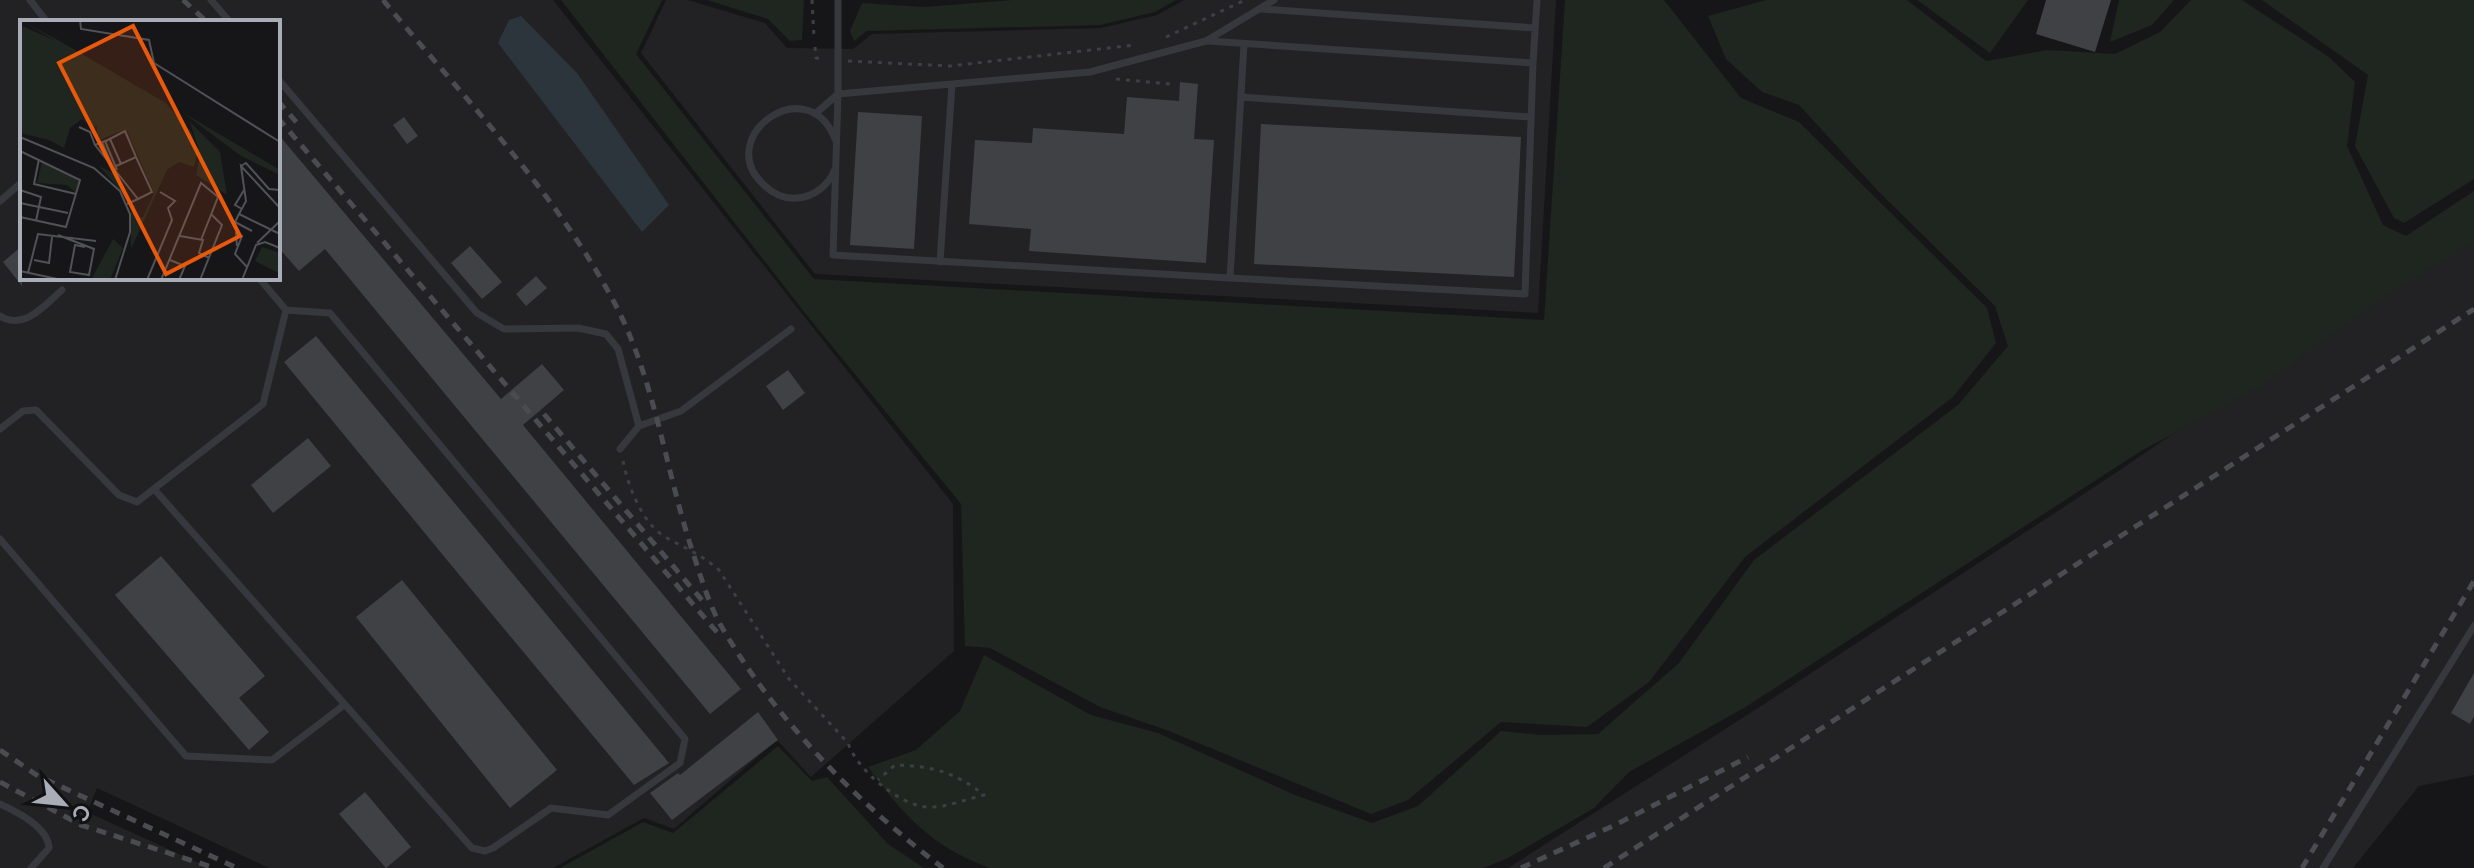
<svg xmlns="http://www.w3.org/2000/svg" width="2474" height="868" font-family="Raleway,sans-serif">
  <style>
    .built { fill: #222225; fill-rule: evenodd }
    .green { fill: #1e261f }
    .water { fill: #2c353c }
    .building { fill: #404145 }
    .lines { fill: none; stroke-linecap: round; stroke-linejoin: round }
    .path { stroke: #3d3f44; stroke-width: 3; stroke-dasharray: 4 6; stroke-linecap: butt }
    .lane { stroke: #37383d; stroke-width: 7 }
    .rail { stroke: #4a4c52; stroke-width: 5; stroke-dasharray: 10 8; stroke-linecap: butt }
    .inset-road { fill: none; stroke: #505258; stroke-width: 2 }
    .view { fill: #e8590c; fill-opacity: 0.15; stroke: #e8590c; stroke-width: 4 }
    .inset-edge { fill: none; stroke: #a8adb8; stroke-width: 4 }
  </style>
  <rect width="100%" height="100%" fill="#161618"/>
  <!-- built -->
  <path class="built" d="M0,0H553L953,504L954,651L811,777L777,740L674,829L644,818L553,868H269L97,788L87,812L210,868H0ZM22,22H278V278H22Z
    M666,0H688L765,23L787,48L853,49L872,34L1101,28L1157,15L1184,0H1556L1538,313L815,274L641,53Z
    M2474,229V775L2419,786L2353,868H1508L1741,719L2111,476Z"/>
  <!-- green -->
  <path class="green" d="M561,0H662L636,54L814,279L1544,320L1565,0H1664L1741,98L1799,122L1987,308L1996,343L1953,397L1745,557L1649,682L1587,727L1501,722L1408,800L1371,814L1169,731L1100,707L990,648L965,646L961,504L805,313Z
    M707,0H804L802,40L790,41L768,19Z
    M1012,0H1176L1155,12L1100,25L867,31L854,41L850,31L862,3L924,7Z
    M1766,0H1907L1986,61L2048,50L2115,54L2160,32L2191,0H2242L2329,57L2355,82L2347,146L2383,225L2406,236L2474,191V242L2387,295L2260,387L2141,451L1744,708L1629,772L1594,808L1508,858L1483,868H990C933,848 902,814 868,767L916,750L960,711L984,655L1091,715L1158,733L1295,795L1372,823L1418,806L1501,731L1540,735L1598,734L1679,663L1754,560L1958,405L2008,346L1995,306L1878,191L1799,105L1762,92L1726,59L1708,16Z
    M1917,0H2028L1990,53Z
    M2119,0H2174L2152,25L2110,42Z
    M2262,0H2474V179L2404,223L2394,218L2355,146L2368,75Z
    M778,746L812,781L827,777L888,844L924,868H560L643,822L673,833Z"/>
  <!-- water -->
  <path class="water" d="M521,16L577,73L669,205L642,232L498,43L509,20Z"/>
  <!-- building -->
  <path class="building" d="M2046,0H2111L2095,52L2036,34Z
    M1180,82L1198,84L1194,139L1214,140L1206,263L1029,251L1031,229L969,224L975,140L1032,143L1033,128L1124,134L1127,97L1179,101Z
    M858,112L922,116L914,249L850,245Z
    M404,117L418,136L407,144L393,125Z
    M1261,124L1521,137L1514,277L1254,264Z
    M278,134L501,399L542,364L564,390L523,425L741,689L710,714L325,249L299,271L278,247Z
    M22,246V286L3,262Z
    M470,246L502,282L482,299L451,263Z
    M536,276L547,288L526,306L516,294Z
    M316,336L481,535L669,763L634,785L461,577L284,362Z
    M788,370L805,393L783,410L766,386Z
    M308,438L331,466L273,513L251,485Z
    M161,556L265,676L239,698L269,732L249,750L115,595Z
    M402,580L557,770L510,808L356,617Z
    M2474,673V716L2470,724L2451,713Z
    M758,712L778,740L672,820L650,793L678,773L680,775Z
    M365,792L411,847L386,868L339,814Z"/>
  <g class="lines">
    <!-- path -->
    <path class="path" d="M812,0L814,37
      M1166,37L1245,0
      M815,47L816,58L825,59
      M848,61L950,66L1135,45
      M1116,79L1170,84
      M623,461C628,486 642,523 665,537C685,548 702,555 719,570L789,679L848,743C857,770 900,806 928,807C945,808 967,799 984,795C955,772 932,766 895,765L878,780"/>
    <!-- lane -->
    <path class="lane" d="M30,0L47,22
      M211,0L230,22
      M838,0V94L1090,72L1206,41L1274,0
      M1262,9L1535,28
      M1208,41L1533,63L1537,0
      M278,79L477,313L504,329L578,328L606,334L618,349L639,426L681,411L791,329
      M838,94L833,255L1230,278L1244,44
      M1241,97L1531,117
      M815,114L838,94
      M835,169C829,185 814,197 797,198C785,199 773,194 764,185C712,138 807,68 835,139
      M0,201L22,182
      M940,262L952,84
      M1230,278L1525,294L1533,63
      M0,316C24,331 45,305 62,290
      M0,429L23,411L36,410L119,495L137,502L263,404L286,310
      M620,449L639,426
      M154,489L472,848L485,851L493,848L551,808L608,815L680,763L685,739L330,313L286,310L259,278
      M0,539L186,756L272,760L344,705
      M0,804C17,812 48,827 49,848L31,868
      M2323,868L2474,626"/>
    <!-- rail -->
    <path class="rail" d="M183,0L207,22
      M383,0C463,97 555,191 614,302C655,379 665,468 692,550C700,574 708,602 720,624C774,718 857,803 943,868
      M278,101L298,124
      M278,118L721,637
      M544,414L707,606
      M0,750L38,776L237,868
      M0,782L81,825L215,868
      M1521,868L1615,825L1748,757
      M1604,868L2474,309
      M2302,868L2474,581"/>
  </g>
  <!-- overview -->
  <g transform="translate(20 20)">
    <rect width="260" height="260" fill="#161618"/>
    <path d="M3,2L38,20L146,83L172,113L177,134L174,147L159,142L147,150L111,229V186L115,185L116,197H123L134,173L106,109L77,121V105L73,108L62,99L50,108L44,128L97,155L110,181L79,146L29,120L0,113V5L36,21ZM162,92L260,150V155L221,136ZM170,102L200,132L207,175L176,155L180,134ZM22,142L59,160L55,172L47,165L17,163ZM93,219L103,228L90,260H71ZM242,227L260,233V254L235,241Z" fill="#1e261f"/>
    <path class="inset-road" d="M60,0L61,9L129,20L134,43L260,122M59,107L70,112L75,125M0,117L74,148L100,171L110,194V212L95,260M90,119L101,144M86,121L105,111L116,137M82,122L92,146M0,131L60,160L46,207L0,197M19,139L14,164L56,174M96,146L116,137L132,172L118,179M221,146L226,143L249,169L260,170M97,150L85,121L75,125L118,179L107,184M0,170L21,177L16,201M0,183L48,193M260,188L221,146L226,181L219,194L260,214M222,189L215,185L224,170M219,194L215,202L232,211M38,215L74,229L69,255L50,252L55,225L65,227M160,216L183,220L179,233L189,238M237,223L260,201M217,226L216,213L222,216L215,234L227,247M14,240L29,243L32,217M150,240L165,246L159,260M0,251L42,260M8,253L18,214L76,221M127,260L152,200L148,188L155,181L140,172M141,260L181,163L198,177L181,220M180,260L202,205L191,194M222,260L236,225L245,222L260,228"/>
    <path class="view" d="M113,6L220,216L146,254L39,43Z"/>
    <rect width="260" height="260" class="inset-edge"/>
  </g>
  <!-- north arrow -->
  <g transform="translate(64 804) rotate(117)" stroke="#111113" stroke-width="6" paint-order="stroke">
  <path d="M0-6L14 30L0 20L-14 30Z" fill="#a8adb8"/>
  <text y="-12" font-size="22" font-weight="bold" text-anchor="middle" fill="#a8adb8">С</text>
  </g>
</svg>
